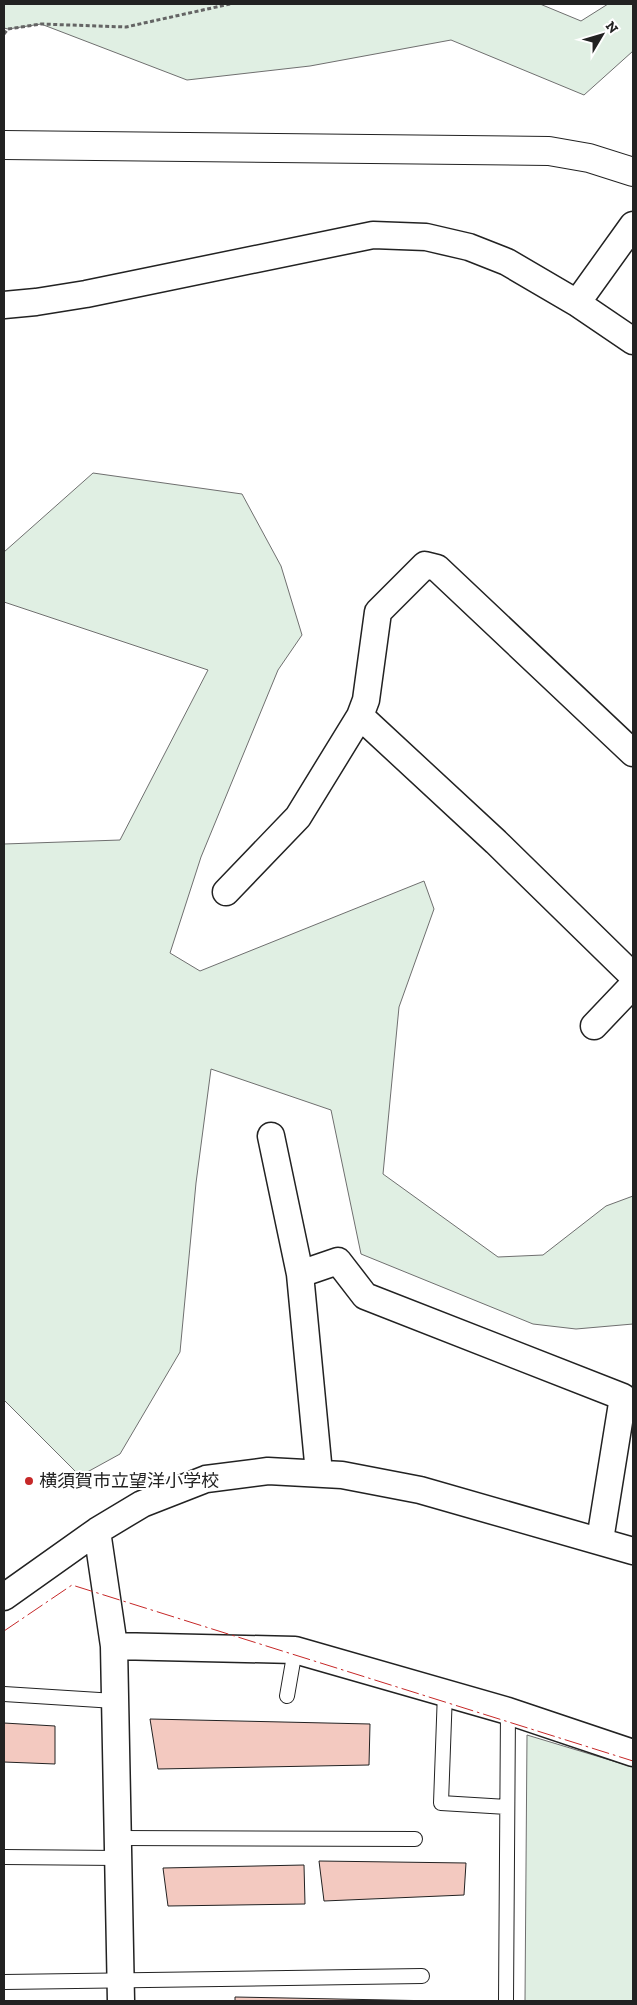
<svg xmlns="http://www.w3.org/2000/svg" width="637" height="2005" font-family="'Zilla Slab','Noto Sans JP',serif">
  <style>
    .green { fill: #e0efe3; stroke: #6f6f6f }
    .building { fill: #f3c9c0; stroke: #222 }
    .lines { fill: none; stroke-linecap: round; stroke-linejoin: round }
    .lane-casing { stroke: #222; stroke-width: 16 }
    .street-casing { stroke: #222; stroke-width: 29 }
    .secondary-casing { stroke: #222; stroke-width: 30 }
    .path { stroke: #646464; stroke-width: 3; stroke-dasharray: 4 2.5; stroke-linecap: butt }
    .lane { stroke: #fff; stroke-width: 14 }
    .street { stroke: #fff; stroke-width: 26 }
    .secondary { stroke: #fff; stroke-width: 28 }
    .power { stroke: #c62828; stroke-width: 1; stroke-dasharray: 18 4 2.5 4; stroke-linecap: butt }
    .poi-dot { fill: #c62828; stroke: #fff; stroke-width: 2 }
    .labels { text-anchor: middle; stroke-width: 4; stroke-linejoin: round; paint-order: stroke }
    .poi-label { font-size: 18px; fill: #222; stroke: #fff; text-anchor: start }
  </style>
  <rect width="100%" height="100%" fill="#fff"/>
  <!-- green -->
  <path class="green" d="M4,4H540L581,21L608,4H633V51L584,95L451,40L310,66L187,80L41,24L8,29L4,28Z
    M93,473L242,494L281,566L302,635L278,670L201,857L170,953L200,971L424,881L434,909L399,1007L383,1174L498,1257L543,1255L606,1206L633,1196V1324L576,1329L533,1324L361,1254L331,1110L211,1069L196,1183L180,1352L120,1454L80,1476L4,1400V844L120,840L208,670L4,602V552Z
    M527,1735L633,1767V2001H525Z"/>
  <!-- building -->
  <path class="building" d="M150,1719L370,1724L369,1765L158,1769Z
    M4,1723L55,1726V1764L4,1762Z
    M319,1861L466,1863L464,1895L324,1901Z
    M304,1865L305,1904L168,1906L163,1868Z
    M235,1997L439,2001H235Z"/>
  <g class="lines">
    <defs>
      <path id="lane" d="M445,1692L441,1803L507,1807
        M4,1694L115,1701
        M287,1696L295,1650
        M118,1838L415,1839
        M4,1857L118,1858
        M4,1982L422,1976
        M506,2001L508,1711"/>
      <path id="street" d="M577,303L633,341
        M4,305L36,302L86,294L373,235L426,237L469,247L507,262L577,303L633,225
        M360,716L496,842L633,976
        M226,892L298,817L360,716L366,700L378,612L425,565L437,568L633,753
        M594,1026L633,985
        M271,1136L300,1274L319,1473
        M300,1274L338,1261L365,1296L623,1397L600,1540
        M97,1531L114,1646L121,2001
        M4,1597L97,1531L142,1504L206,1479L268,1471L342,1475L420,1490L633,1551
        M114,1646L295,1650L508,1711L633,1753"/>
      <path id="secondary" d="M4,145L549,151L589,158L633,172"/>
    </defs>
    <!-- lane casing -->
    <use href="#lane" class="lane-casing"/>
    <!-- street casing -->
    <use href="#street" class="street-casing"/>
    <!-- secondary casing -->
    <use href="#secondary" class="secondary-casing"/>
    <!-- path -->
    <path class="path" d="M4,34L8,29L41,24L126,27L230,4"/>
    <!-- lane -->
    <use href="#lane" class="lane"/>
    <!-- street -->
    <use href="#street" class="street"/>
    <!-- secondary -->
    <use href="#secondary" class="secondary"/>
    <!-- power -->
    <path class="power" d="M4,1631L72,1585L633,1761"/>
  </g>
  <!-- markers -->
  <circle class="poi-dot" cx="29" cy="1481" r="5"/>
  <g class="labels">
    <!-- poi labels -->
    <g class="poi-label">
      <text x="39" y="1487">横須賀市立望洋小学校</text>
    </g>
  </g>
  <!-- border -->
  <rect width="637" height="2005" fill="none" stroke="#222222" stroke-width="10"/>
  <!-- north arrow -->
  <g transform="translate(602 35) rotate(52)" stroke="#ffffff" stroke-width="4" paint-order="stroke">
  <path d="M0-4L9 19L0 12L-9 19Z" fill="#222222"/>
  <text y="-8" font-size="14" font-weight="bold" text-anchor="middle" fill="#222222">N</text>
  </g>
</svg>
